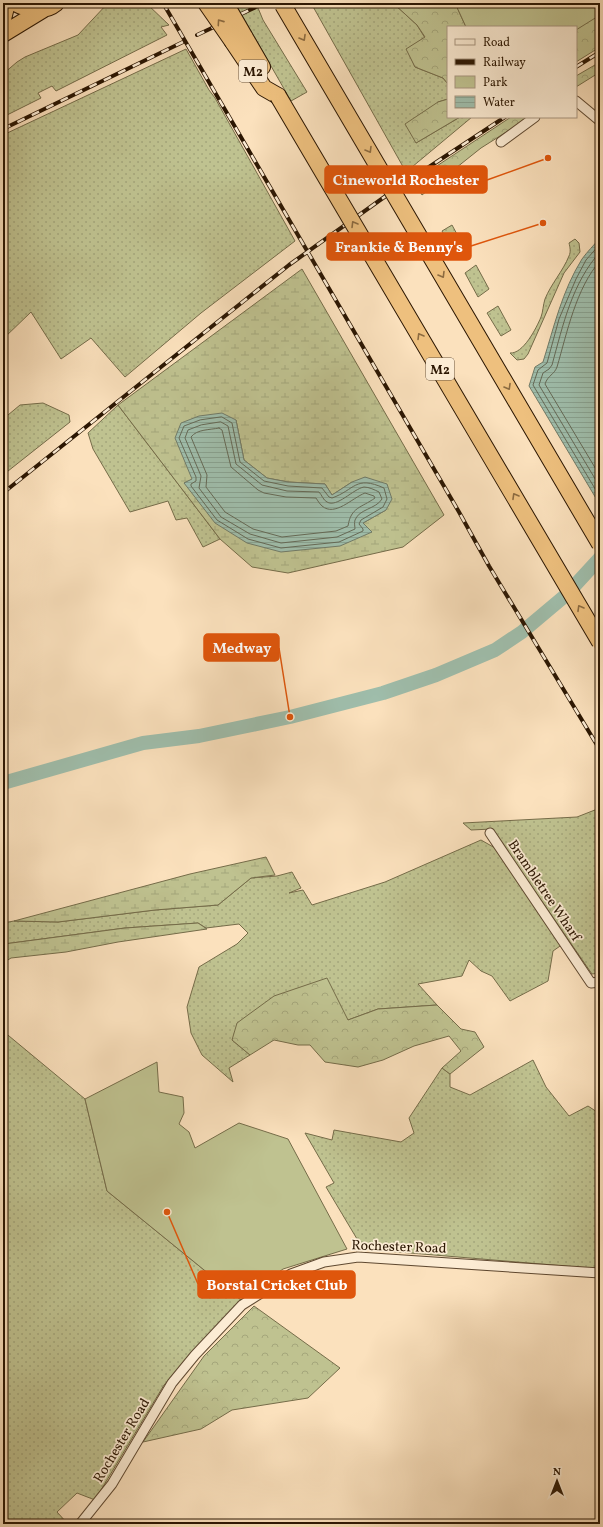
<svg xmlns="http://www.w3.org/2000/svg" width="603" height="1527" font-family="Vollkorn,serif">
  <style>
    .grass { fill: url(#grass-dots); stroke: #756c49 }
    .forest { fill: url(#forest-crowns); stroke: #756c49 }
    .wetland { fill: url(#wetland-marsh); stroke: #756c49; fill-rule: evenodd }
    .green { fill: #bfc290; stroke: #756c49 }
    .water { fill: url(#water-rules); stroke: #717b68 }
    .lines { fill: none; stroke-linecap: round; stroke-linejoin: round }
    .shore { stroke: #656a57; stroke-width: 1 }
    .river { stroke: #9fbeac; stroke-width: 14 }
    .street-casing { stroke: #5f4931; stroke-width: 11 }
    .highway-casing { stroke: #2b1602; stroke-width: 18 }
    .street { stroke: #fcecd4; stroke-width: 9 }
    .highway { stroke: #eec07e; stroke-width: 16 }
    .rail-casing { stroke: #2b1602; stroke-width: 4 }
    .rail { stroke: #fcecd4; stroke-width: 2.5; stroke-dasharray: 8; stroke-linecap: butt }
    .highway-bridge-casing { stroke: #2b1602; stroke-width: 18; stroke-linecap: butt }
    .highway-bridge { stroke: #eec07e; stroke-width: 16 }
    .oneway { stroke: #8c6b40 }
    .labels { text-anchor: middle; stroke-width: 3.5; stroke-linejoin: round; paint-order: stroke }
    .shield { fill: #fcecd4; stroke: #6a5641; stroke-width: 1 }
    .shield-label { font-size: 13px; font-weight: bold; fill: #2b1602 }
    .street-label { font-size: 14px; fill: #2b1602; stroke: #fcecd4 }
    .leader { fill: none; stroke: #df560c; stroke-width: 1.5 }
    .callout-dot { fill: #df560c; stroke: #fcecd4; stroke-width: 1.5 }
    .callout { fill: #df560c; stroke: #df560c; stroke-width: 1.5 }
    .callout-label { font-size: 15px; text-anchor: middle; font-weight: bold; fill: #fff }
  </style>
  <defs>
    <pattern id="grass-dots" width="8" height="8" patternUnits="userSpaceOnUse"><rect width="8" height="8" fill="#bfc290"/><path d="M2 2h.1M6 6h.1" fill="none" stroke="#a4a67b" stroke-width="1.8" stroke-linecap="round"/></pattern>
    <pattern id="forest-crowns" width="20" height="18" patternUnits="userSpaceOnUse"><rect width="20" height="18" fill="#bfc290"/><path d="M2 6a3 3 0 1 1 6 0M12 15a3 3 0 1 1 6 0" fill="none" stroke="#a4a67b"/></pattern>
    <pattern id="wetland-marsh" width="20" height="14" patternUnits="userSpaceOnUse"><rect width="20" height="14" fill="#bfc290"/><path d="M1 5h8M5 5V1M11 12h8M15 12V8" fill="none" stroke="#a4a67b"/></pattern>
    <pattern id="water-rules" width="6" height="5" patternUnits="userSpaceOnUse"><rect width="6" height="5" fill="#9fbeac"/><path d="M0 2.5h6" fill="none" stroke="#89a392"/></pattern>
  </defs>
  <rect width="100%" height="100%" fill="#fbe1bd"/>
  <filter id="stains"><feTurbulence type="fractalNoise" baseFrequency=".005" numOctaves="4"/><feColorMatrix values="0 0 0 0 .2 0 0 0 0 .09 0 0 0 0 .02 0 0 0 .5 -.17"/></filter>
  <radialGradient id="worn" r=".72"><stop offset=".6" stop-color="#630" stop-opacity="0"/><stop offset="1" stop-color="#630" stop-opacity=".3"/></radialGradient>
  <!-- grass -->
  <path class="grass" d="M108,3H146L169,25L161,27L167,35L56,91L52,86L38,93L41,98L3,117V74L17,62L25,57L78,35Z
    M235,3H256L263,20L307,92L291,101Z
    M311,3H393L417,25L425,38L407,49L415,67L443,78L448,84V99L438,102L416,143L460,117H472L406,172Z
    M186,49L209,90L215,98L295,241L201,313L125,377L91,338L61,359L31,312L3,339V135Z
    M452,225L465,249L455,256L442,231Z
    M575,239L579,243L580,252L564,273L528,354L524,359L517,360L510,353C523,354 536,329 541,317C543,312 543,305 545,299C551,284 563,271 569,256C571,252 570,247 569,243Z
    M476,265L489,289L478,297L465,273Z
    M498,306L511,330L501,336L487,313Z
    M43,403L69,415L70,422L3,475V416L8,415L20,405Z
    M118,405L220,539L203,547L187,518L176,520L168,501L130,512L93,449L88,433Z
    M600,808V973L592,974L492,829L471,830L463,823L577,817Z
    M481,840L495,848L563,944L553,951L548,981L510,1001L492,976L481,971L469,960L462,976L418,984L437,1005L378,1009L348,1020L232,1040L250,1055L229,1068L233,1082L202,1055L191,1033L187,1007L199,967L237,944L248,933L239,924L206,928L198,923L125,928L4,944L3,945V923L14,921L58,922L155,910L218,905L251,878L277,876L292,872L301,888L289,893L303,890L312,905L385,882Z
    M3,1031L85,1099L107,1191L241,1300L164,1385L95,1500L77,1493L57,1512L68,1524H3Z
    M533,1060L546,1087L569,1116L588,1106L600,1114V1269L363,1249L326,1187L334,1183L305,1133L332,1140L334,1130L401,1142L414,1133L409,1118L442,1068L450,1074V1087L470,1095Z"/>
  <!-- forest -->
  <path class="forest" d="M393,3H455L466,27H448V84L443,78L415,67L406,49L425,37L417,25Z
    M600,13V47L576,62V29Z
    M600,62V72L576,87V76Z
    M448,99V117H460L416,143L405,124L438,102Z
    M511,117H530L481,148L422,195L414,181Z
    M327,978L348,1020L378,1009L437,1005L461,1029L475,1032L484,1047L450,1074L442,1068L461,1051L449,1036L414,1046L383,1060L358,1067L325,1062L310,1045H298L274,1040L250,1055L232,1040L237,1023L274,996Z
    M254,1306L340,1368L308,1398L232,1410L201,1429L143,1442L204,1356Z"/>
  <!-- wetland -->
  <path class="wetland" d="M302,269L444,515L403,547L288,573L252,567L220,539L118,405ZM236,420L244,460L267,478L288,482L325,484L332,495L352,482L386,510L363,523L372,532L184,483L193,479Z
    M266,857L275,875L251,878L218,905L155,910L58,922L14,921L190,874Z
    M198,923L207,929L118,942L66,952L11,958L3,963V945L4,944L125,928Z"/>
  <!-- green -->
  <path class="green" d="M455,3H600V15L576,30V27H466Z
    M157,1062L159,1092L183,1097L184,1113L179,1124L189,1132L195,1148L239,1123L288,1139L347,1249L283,1269L241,1300L107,1191L85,1099Z"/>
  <!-- water -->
  <path class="water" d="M600,238V505L529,386L535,367L543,362C554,327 562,291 582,259C587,252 594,245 600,238Z
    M222,413L236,420L244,460L267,478L288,482L325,484L332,495L352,482L365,477L387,484L392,499L386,510L363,523L372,532L340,546L281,552L247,543L215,523L184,483L192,479L175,438L181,423L199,416Z"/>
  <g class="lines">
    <!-- shore -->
    <path class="shore" d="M600,244L586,260L576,279L559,319L547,363L538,370L533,385L600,497
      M600,252C572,283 563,325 552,365L549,369L543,373L539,385L600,487
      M600,261C576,288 567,333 557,367C554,375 548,375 545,384L600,476
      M222,417L232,423L240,462L264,481L288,486L322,488L329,497L332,498C355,490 355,475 384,488L387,499L383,507L361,520L359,524L363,529V531L339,542L281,548L248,539L217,520L191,486V484L196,481V477L179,438L184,426L200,420Z
      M221,422L228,426L236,464L262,485L287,491L319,492C322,495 323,500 327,502C337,508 353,489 364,487C369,487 375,490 379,492L382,499C376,509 359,509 355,520C354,523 355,527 355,529L337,537L281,543L250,534L221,517L199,488L201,476L185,438L188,430L201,425Z
      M219,428L222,430L231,467L258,490L264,493L286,497L316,498C318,501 319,503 322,506C335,517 352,498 365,493L374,496L375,498C361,508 351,507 348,526L336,531L282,537L253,529L225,512L206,487L207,475L191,437C197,429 210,430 219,428Z"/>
    <!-- river -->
    <path class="river" d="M3,783L143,743L199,736L290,717L383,693L436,675L495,650L522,632L566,595L600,558"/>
    <defs>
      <path id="street" d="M576,101L600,121
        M501,142L535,117
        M490,833L591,983L600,982
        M80,1524L112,1484L172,1383L195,1355L242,1305L291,1274L324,1262L358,1257L600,1273"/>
      <path id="highway" d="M15,3C28,10 44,13 56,3
        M3,19L7,3
        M3,34L44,9
        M244,36L262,67
        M233,42L264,88L278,96"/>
    </defs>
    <!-- street casing -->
    <use href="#street" class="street-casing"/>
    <!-- highway casing -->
    <use href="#highway" class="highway-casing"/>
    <!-- street -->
    <use href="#street" class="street"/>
    <!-- highway -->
    <use href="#highway" class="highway"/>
    <defs>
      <path id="rail" d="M163,3L459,512L489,566L600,750
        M241,14L256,7
        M197,35L214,27
        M576,67L600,52
        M3,129L183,42
        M3,493L289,265L397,188L505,117"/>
    </defs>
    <!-- rail casing -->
    <use href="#rail" class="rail-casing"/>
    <!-- rail -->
    <use href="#rail" class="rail"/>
    <defs>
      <path id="highway-bridge" d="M206,3L233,42
        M225,3L244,36
        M283,5L600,544
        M278,96L600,642"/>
    </defs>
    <!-- highway-bridge casing -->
    <use href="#highway-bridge" class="highway-bridge-casing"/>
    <!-- highway-bridge -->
    <use href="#highway-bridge" class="highway-bridge"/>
  </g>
  <!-- one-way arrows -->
  <defs><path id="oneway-chevron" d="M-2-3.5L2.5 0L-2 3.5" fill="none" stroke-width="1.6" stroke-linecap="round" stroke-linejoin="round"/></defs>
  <g class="oneway">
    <use href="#oneway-chevron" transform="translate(220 22) rotate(-125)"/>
    <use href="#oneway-chevron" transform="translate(303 38) rotate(60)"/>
    <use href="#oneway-chevron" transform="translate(369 150) rotate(59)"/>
    <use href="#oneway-chevron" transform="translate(354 224) rotate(-121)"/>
    <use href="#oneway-chevron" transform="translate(442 275) rotate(59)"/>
    <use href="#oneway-chevron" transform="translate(420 336) rotate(-121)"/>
    <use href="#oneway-chevron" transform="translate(508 387) rotate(60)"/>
    <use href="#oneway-chevron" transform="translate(515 496) rotate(-120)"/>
    <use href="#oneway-chevron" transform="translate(580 608) rotate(-120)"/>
  </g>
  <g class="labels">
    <!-- shield labels -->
    <g class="shield">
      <rect x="239" y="60" width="28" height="22" rx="3"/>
      <rect x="426" y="358" width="28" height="22" rx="3"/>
    </g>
    <g class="shield-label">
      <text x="253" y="76">M2</text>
      <text x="440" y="374">M2</text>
    </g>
    <!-- street labels -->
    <g class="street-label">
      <text transform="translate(545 890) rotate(56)" y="5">Brambletree Wharf</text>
      <text transform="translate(399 1246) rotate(2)" y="5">Rochester Road</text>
      <text transform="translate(121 1440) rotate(-59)" y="5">Rochester Road</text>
    </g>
  </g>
  <!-- callouts -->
  <path class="leader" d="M548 158L487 180M543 223L471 246M290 717L279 648M167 1212L198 1284"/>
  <g class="callout-dot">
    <circle cx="548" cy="158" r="4"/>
    <circle cx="543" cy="223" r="4"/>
    <circle cx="290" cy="717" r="4"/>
    <circle cx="167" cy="1212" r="4"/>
  </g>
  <g class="callout">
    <rect x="325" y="166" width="162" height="27" rx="4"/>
    <rect x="327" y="233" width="144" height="27" rx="4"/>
    <rect x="204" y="634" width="75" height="27" rx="4"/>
    <rect x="198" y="1271" width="157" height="27" rx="4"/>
  </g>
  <g class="callout-label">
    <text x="406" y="185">Cineworld Rochester</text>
    <text x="399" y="252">Frankie &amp; Benny's</text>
    <text x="242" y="653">Medway</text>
    <text x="277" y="1290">Borstal Cricket Club</text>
  </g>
  <!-- margin -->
  <rect width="603" height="1527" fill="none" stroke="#fbe1bd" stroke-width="16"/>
  <rect x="4" y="4" width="595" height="1519" fill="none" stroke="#2b1602" stroke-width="2"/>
  <rect x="8" y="8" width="587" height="1511" fill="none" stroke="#2b1602"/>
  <!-- legend -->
  <rect x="447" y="26" width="130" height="92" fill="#fcecd4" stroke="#a89680"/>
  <rect x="455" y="39" width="20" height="6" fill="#fcecd4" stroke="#a89680"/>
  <text x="483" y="46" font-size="12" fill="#2b1602">Road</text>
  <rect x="455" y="59" width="20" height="6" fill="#2b1602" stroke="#a89680"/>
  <text x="483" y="66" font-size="12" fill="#2b1602">Railway</text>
  <rect x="455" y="76" width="20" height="12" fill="#bfc290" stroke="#a89680"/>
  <text x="483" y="86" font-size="12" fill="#2b1602">Park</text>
  <rect x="455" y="96" width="20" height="12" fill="url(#water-rules)" stroke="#a89680"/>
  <text x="483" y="106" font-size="12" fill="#2b1602">Water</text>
  <!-- north arrow -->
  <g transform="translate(557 1481)" stroke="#fcecd4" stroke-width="3" paint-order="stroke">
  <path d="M0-3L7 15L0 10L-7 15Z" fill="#2b1602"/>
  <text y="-6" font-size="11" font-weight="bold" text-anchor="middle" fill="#2b1602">N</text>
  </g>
  <rect width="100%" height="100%" filter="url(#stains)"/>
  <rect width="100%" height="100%" fill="url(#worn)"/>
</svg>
